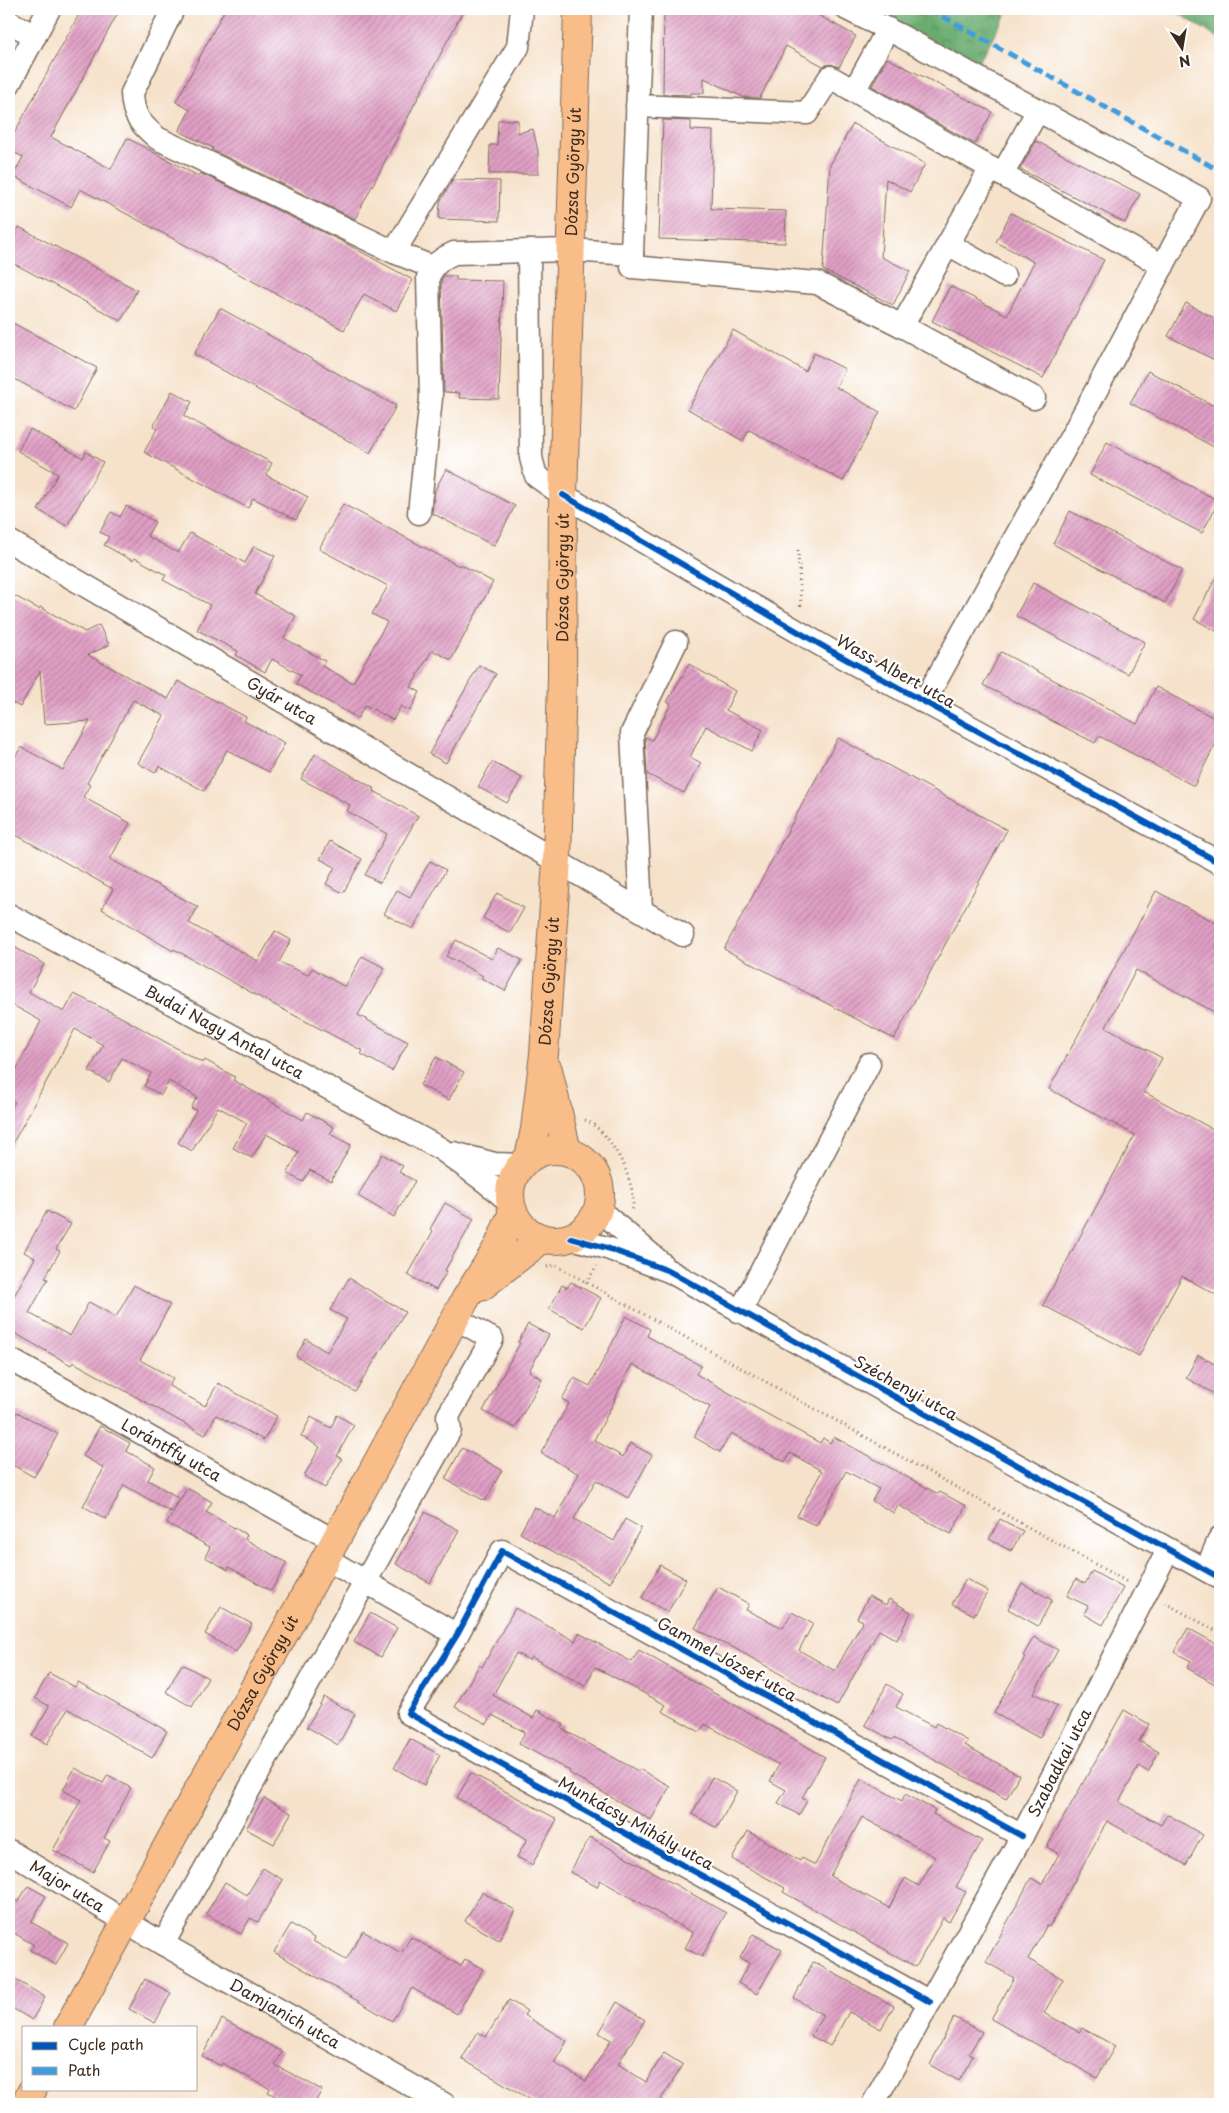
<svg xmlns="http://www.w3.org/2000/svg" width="1229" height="2113" font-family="'Playpen Sans',sans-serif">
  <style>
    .forest { fill: url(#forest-crowns); stroke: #526b47 }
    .building { fill: url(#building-hatch); fill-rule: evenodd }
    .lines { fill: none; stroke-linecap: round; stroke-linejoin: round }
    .minor-casing { stroke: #7c6a5b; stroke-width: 25 }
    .major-casing { stroke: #7c6a5b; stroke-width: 30 }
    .path { stroke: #7c6a5b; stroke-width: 3; stroke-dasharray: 1 4; stroke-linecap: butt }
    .minor { stroke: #fff; stroke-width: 22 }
    .major { stroke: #f8bd89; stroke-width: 28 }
    .quiet { stroke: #3f9ce0; stroke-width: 5; stroke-dasharray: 10 5; stroke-linecap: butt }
    .cycleway-casing { stroke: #fff; stroke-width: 9 }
    .cycleway { stroke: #0057b8; stroke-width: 6 }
    .labels { text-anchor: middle; stroke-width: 4.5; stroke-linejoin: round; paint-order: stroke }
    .street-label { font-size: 16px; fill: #3b2a1e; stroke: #fff }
  </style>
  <defs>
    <pattern id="forest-crowns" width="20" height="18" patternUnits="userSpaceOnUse" patternTransform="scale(1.25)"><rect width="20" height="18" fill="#6aac70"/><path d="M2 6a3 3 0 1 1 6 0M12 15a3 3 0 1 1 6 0" fill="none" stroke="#588c5b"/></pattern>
    <pattern id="building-hatch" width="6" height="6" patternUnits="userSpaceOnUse" patternTransform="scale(1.25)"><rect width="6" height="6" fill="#e09fc5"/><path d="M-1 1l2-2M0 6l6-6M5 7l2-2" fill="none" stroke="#b7829f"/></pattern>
  </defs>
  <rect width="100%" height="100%" fill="#fff"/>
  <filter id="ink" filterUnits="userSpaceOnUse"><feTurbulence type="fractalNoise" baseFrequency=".02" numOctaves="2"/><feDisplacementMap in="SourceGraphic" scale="10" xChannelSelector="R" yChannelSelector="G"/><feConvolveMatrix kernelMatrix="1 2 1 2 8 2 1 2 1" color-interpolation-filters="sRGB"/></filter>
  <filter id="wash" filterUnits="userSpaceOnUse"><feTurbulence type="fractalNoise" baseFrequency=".0096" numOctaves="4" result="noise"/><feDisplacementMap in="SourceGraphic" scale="20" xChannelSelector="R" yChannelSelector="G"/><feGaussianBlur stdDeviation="1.12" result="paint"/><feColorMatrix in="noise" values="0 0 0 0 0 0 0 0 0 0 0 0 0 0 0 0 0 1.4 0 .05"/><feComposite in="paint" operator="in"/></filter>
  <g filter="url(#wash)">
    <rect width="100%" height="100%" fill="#f6e2cb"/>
    <!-- forest -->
    <path class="forest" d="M865,9H1009L976,67Z
      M1171,9H1220V39Z"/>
    <g id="blocks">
      <!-- building -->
      <path class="building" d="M82,9H120L51,137L111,169L127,138L198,176L200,173L343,242L413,280L396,311L364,294L344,330L80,189L71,207L13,176L23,157L9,150V143Z
        M225,9H464L355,219L212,150L213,148L179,131L190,110L176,102Z
        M664,9H807L856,36L839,67L831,64L823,66L786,46L760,98L743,97L704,78V93H691V95L663,94Z
        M887,58L992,112L975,144L872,86Z
        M498,120H518V133L533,129L538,151V174H489L490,145H497Z
        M663,120L691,121V130L713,131L711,209L786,211L785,243L659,239Z
        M853,124L925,164L910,192L886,179L881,257L910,271L893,305L823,270L830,165Z
        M1036,141L1140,194L1125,223L1020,169Z
        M453,180L500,181L499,221L439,219L440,202Z
        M1011,213L1104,260L1043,378L932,321L950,286L1007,315L1034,262L996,242Z
        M19,227L137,290L121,321L9,261V247Z
        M444,276H456V280L503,281L499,399L459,398L460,393L444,392L441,280Z
        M1186,303L1220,321V363L1168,336Z
        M220,308L396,406L370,453L194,354Z
        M9,321L97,368L74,411L9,376Z
        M733,330L805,371L814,353L845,369L836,387L880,412L843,481L749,430L743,441L688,409Z
        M1148,371L1220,409V450L1130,403Z
        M172,391L192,402L184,416L272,463L266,475L308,497L296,520L253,498L248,508L144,452L157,429L153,427Z
        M30,429L83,458L86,452L103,462L67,526L38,510L58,474L18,451Z
        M1107,442L1219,501L1202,533L1090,475Z
        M446,469L515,506L494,546L432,513L435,490Z
        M343,504L459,566L460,564L493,582L451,660L432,650L411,687L420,692L410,711L401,706L393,720L365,705L358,718L296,684L301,675L272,659L265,672L236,655L238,651L197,630L210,605L163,580L166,575L135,558L133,561L104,545L109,537L100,532L111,512L120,517L126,506L155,522L147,536L178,553L190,533L245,563L254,546L275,556L255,594L296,616L284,638L325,661L322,666L353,683L387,622L372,614L388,586L319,549Z
        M1070,511L1182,570L1165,603L1053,544Z
        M1220,570V633L1194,619Z
        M1033,583L1145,642L1128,674L1016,616Z
        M9,593L39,609L40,607L85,632L99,625L109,645L88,655L168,699L178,681L246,717L244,721L285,743L269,772L227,750L204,791L159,766L155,773L138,763L164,716L133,700L87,783L90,785L83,797L130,823L110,859L198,907L189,923L258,961L275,931L291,940L279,962L308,975L312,968L345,987L362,956L385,968L358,1015L408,1042L392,1071L361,1054L363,1051L261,998L174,949L173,951L102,909L113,889L9,831V768L21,747L63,770L90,721L44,724L40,671L20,707L9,701Z
        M1001,652L1137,724L1156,687L1220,721V735L1194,786L1099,736L1095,743L983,685Z
        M689,664L735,691L726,710L763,730L752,751L706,726L690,757L701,763L684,793L647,774L645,737L652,740L671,704L667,702Z
        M479,665L496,674L446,763L429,754Z
        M838,738L1007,830L894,1039L724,949Z
        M315,754L375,789L374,791L418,816L380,883L365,875L387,834L347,811L350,805L301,779Z
        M492,762L522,778L507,803L478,787Z
        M330,841L362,859L343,893L326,884L335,867L320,859Z
        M430,861L446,870L413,929L384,914L397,890L410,897Z
        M1156,891L1220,925V1015L1136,970L1106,1027L1162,1058L1144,1092L1220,1133V1297L1182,1276L1139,1356L1043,1305L1135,1135L1049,1089Z
        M497,893L524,908L510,933L483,918Z
        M456,940L492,959L498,948L522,960L505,991L481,978L483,976L446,956Z
        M9,944L44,964L29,992L64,1012L74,994L119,1016L203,1063L205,1060L235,1077L233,1080L303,1120L307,1112L334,1127L330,1134L351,1145L331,1181L310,1170L303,1182L287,1173L299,1152L266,1134L252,1158L233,1148L247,1123L218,1107L192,1151L178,1143L196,1110L191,1108L197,1097L169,1081L161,1095L144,1086L151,1073L122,1058L109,1082L89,1071L103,1045L75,1029L9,1150V1113L15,1102L9,1099V1084L41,1021L9,1003Z
        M436,1057L464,1072L449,1100L420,1085Z
        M382,1154L403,1166L399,1172L415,1181L394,1217L358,1196Z
        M445,1203L474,1219L445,1270L447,1271L436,1290L408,1275L433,1231L430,1229Z
        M47,1211L71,1224L56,1249L60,1251L45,1278L48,1279L29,1313L70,1336L89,1302L116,1317L134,1285L170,1305L140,1360L173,1378L169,1386L205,1406L218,1383L277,1416L264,1440L216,1415L205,1435L73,1362L71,1365L9,1330V1293L14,1296L35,1258L24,1252Z
        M349,1278L405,1312L355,1392L296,1356L306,1339L327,1352L347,1319L330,1310Z
        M571,1282L601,1298L584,1328L549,1309L562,1285L567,1288Z
        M626,1316L650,1329L647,1336L701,1366L696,1374L747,1403L820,1443L823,1438L830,1443L834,1437L938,1494L940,1492L966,1506L951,1534L898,1505L894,1513L872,1501L879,1489L846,1471L816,1526L797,1516L822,1471L790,1453L785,1462L731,1433L720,1452L694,1437L710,1407L632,1364L614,1400H615L594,1440L623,1457L630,1443L652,1455L628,1498L596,1480L574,1519L614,1541L625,1519L641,1528L610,1583L520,1533L534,1507L555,1518L579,1474L541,1453L569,1403L562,1399L574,1378L590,1386Z
        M528,1324L549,1335L529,1371L542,1379L515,1428L483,1411L520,1343L518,1342Z
        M1198,1355L1220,1367V1397L1186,1378Z
        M17,1412L58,1434L34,1477L9,1463V1426Z
        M337,1415L354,1425L337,1456L342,1459L325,1488L304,1476L320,1447L301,1436L311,1417L331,1428Z
        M100,1426L130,1443L126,1451L155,1467L148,1480L179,1498L171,1512L124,1485L106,1519L83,1506L104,1468L83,1456Z
        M462,1448L502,1470L485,1501L445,1479Z
        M187,1488L212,1502L206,1512L247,1535L245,1539L287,1563L271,1591L229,1567L228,1570L205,1557L210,1547L167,1523Z
        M425,1512L459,1530L430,1583L396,1564Z
        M1000,1519L1023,1531L1011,1551L989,1539Z
        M660,1565L686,1579L668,1612L642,1598Z
        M1092,1571L1123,1588L1103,1625L1084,1614L1088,1606L1067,1596L1076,1579L1085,1584Z
        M966,1579L988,1591L974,1615L952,1604Z
        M1022,1583L1052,1600L1038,1626L1008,1609Z
        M718,1587L749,1604L746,1610L783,1628L792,1612L813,1624L799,1650L835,1671L863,1621L857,1618L869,1596L886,1605L889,1599L911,1612L897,1640L879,1630L837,1706L727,1644L726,1645L695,1628Z
        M221,1607L252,1624L236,1652L205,1634Z
        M515,1608L575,1641L579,1633L632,1662L639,1650L825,1757L802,1798L807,1801L799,1815L778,1803L786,1790L770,1781L779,1765L705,1724L700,1732L662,1711L666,1705L595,1667L585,1686L531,1657L529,1660L516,1653L493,1695L533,1718L537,1710L564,1725L562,1729L638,1771L639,1769L670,1786L651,1820L569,1773L570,1771L519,1744L525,1732L492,1715L487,1724L455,1707L479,1665L482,1667Z
        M370,1613L397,1628L381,1657L354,1642Z
        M1188,1628L1220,1646V1687L1187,1668L1191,1661L1174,1652Z
        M1034,1637L1058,1650L1034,1693L1057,1706L1039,1738L994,1713L1025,1657L1023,1656Z
        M182,1664L208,1678L192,1707L166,1692Z
        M49,1673L75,1687L78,1682L167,1731L152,1758L68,1709L47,1744L32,1736L49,1706L35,1698Z
        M887,1684L903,1694L896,1707L934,1727L936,1723L968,1741L965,1745L1019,1775L1006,1799L894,1738L892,1740L865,1725Z
        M324,1697L355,1714L338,1745L307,1727Z
        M1124,1710L1149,1724L1139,1741L1159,1752L1148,1772L1139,1766L1119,1802L1161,1825L1167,1814L1203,1835L1186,1865L1107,1821L1050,1926L1047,1925L1028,1959L1063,1979L1044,2013L1079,2032L1082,2028L1115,2046L1097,2078L991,2019L1014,1978L986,1962L1031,1878L1042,1884L1059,1854L1047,1847Z
        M410,1739L440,1755L424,1785L394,1768Z
        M75,1768L103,1783L108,1775L131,1788L104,1838L110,1841L93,1872L53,1850L81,1800L63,1790Z
        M471,1773L557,1819L532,1865L517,1857L527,1839L509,1828L510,1827L457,1798Z
        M712,1777L737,1791L717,1828L692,1814Z
        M861,1779L902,1801L905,1794L935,1810L933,1814L982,1841L956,1887L966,1892L949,1922L943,1918L916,1967L783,1892L785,1888L732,1859L748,1831L800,1861L802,1858L815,1865ZM862,1817L935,1857L919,1886L905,1878L889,1908L830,1876Z
        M264,1798L291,1813L274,1844L246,1829Z
        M590,1837L726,1913L702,1957L685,1948L693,1933L600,1880L597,1887L570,1872Z
        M263,1868L283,1880L258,1922L250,1918L241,1934L206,1914L225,1882L247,1895Z
        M28,1886L46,1896L31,1922L68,1943L56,1965L30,1950L34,1945L9,1930V1897L18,1902Z
        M482,1892L515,1910L499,1940L465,1921Z
        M291,1924L314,1938L313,1941L346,1960L363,1931L401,1953L411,1937L461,1966L465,1959L483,1969L457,2014L412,1988L392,2021L274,1952Z
        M753,1934L782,1950L757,1994L738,1983L749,1963L740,1958Z
        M813,1962L894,2006L881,2029L849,2012L830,2046L811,2036L823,2015L794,1998Z
        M9,1976L45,1997L32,2020L9,2006Z
        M145,1979L171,1993L155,2023L129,2009Z
        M509,2000L527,2011L524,2015L567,2041L554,2063L586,2081L611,2040L599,2033L617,2002L645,2020L618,2064L646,2082L664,2053L683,2065L658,2104H538L462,2059L478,2032L486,2037Z
        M954,2017L982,2032L969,2054L973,2056L959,2081L930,2065Z
        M222,2019L282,2052L275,2065L322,2090L314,2104H290L268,2092L270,2089L222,2063L221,2066L202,2056Z"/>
    </g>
  </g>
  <g filter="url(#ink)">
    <use href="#blocks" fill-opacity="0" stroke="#7c6a5b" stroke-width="1"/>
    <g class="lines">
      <defs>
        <g id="minor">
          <path d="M173,9L132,93C133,117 140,123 157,138L394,252L432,267"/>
          <path d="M847,9L899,35L1199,198L1076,428L924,702"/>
          <path d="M9,22L35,36"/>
          <path d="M9,84L49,9"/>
          <path d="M854,91L888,29"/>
          <path d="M637,106L807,113L830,77L1163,266"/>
          <path d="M1002,175L1038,110"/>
          <path d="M948,244L1004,276"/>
          <path d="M529,251L531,458L536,476L563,495L833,652L1220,863"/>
          <path d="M394,252L518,47L522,9"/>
          <path d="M632,254V267L817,283L902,326L1034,398"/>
          <path d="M902,326L991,168"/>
          <path d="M419,513L431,398L428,277C434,264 441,259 454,253L570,250L632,254L641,9"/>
          <path id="s1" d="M9,541L683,935"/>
          <path d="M641,909L632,733L676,642"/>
          <path id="s2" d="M9,915L441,1149L487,1183L510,1202"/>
          <path d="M454,1153L495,1164L520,1165"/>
          <path d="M598,1209L661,1263"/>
          <path d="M571,1238L607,1248L669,1271L1220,1578"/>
          <path d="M740,1312L869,1064"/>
          <path id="s3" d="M9,1359L335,1541"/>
          <path d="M325,1558L457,1635"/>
          <path d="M1206,1570L1220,1538"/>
          <path id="s4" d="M9,1851L163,1944L444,2104"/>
          <path d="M163,1944L450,1430L448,1416L492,1339L455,1318"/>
          <path d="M930,2002L408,1713L457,1635L502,1551L1022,1836"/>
          <path id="s5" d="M873,2104L1022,1836L1168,1550"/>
        </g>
        <g id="major">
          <path d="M548,1070L567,1151"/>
          <circle cx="555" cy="1195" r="45"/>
          <path id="s6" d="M529,1158L535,1129L544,1054L557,860L562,678L563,495L578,9"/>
          <path d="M481,1287L542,1239"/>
          <path id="s7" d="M68,2027L335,1541L465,1300L498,1247L513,1212"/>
          <path d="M25,2104L33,2089"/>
        </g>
      </defs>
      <!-- minor casing -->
      <use href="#minor" class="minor-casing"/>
      <!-- major casing -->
      <use href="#major" class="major-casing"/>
      <!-- path -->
      <path class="path" d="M798,550L801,609
        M585,1120C610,1130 639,1184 632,1211
        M547,1267L555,1265L1129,1583
        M586,1283L597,1266
        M1165,1603L1220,1633"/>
      <!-- minor -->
      <use href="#minor" class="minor"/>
      <!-- major -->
      <use href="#major" class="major"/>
      <!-- quiet -->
      <path class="quiet" d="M929,9L1220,171"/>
      <defs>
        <path id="cycleway" d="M563,495L833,652L1220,863
          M571,1238L607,1248L669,1271L1220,1578
          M930,2002L408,1713L457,1635L502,1551L1022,1836"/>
      </defs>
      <!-- cycleway casing -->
      <use href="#cycleway" class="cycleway-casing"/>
      <!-- cycleway -->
      <use href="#cycleway" class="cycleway"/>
    </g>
  </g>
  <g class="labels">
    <!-- street labels -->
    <g class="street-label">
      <text dy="6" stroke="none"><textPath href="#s6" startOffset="988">Dózsa György út</textPath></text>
      <text dy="6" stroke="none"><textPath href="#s6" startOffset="582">Dózsa György út</textPath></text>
      <text transform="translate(896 671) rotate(29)" y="6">Wass Albert utca</text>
      <text dy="6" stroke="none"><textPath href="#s1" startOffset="316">Gyár utca</textPath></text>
      <text dy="6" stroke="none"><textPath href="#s6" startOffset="178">Dózsa György út</textPath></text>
      <text dy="6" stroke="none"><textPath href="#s2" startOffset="245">Budai Nagy Antal utca</textPath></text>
      <text transform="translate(906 1388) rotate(29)" y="6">Széchenyi utca</text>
      <text dy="6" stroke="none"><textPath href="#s3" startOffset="186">Lorántffy utca</textPath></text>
      <text transform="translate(727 1659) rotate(29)" y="6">Gammel József utca</text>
      <text dy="6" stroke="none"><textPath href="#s7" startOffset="404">Dózsa György út</textPath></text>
      <text dy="6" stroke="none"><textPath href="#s5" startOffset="389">Szabadkai utca</textPath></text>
      <text transform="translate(636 1823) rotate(29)" y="6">Munkácsy Mihály utca</text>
      <text dy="6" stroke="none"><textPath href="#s4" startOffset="68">Major utca</textPath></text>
      <text dy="6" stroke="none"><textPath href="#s4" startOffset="320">Damjanich utca</textPath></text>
    </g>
  </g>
  <!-- margin -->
  <rect width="1229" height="2113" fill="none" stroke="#fff" stroke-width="30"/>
  <!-- legend -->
  <rect x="22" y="2026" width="175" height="65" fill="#ffffff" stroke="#b1aaa5"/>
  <rect x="32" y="2042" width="25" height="8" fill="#0057b8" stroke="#b1aaa5"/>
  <text x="68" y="2050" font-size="15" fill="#3b2a1e">Cycle path</text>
  <rect x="32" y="2067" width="25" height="8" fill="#3f9ce0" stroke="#b1aaa5"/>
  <text x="68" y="2076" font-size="15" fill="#3b2a1e">Path</text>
  <!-- north arrow -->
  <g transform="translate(1182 48) rotate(168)" stroke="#ffffff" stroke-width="4" paint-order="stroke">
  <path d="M0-4L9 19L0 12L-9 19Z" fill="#3b2a1e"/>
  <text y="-8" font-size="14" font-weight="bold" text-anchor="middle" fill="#3b2a1e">N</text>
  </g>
</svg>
